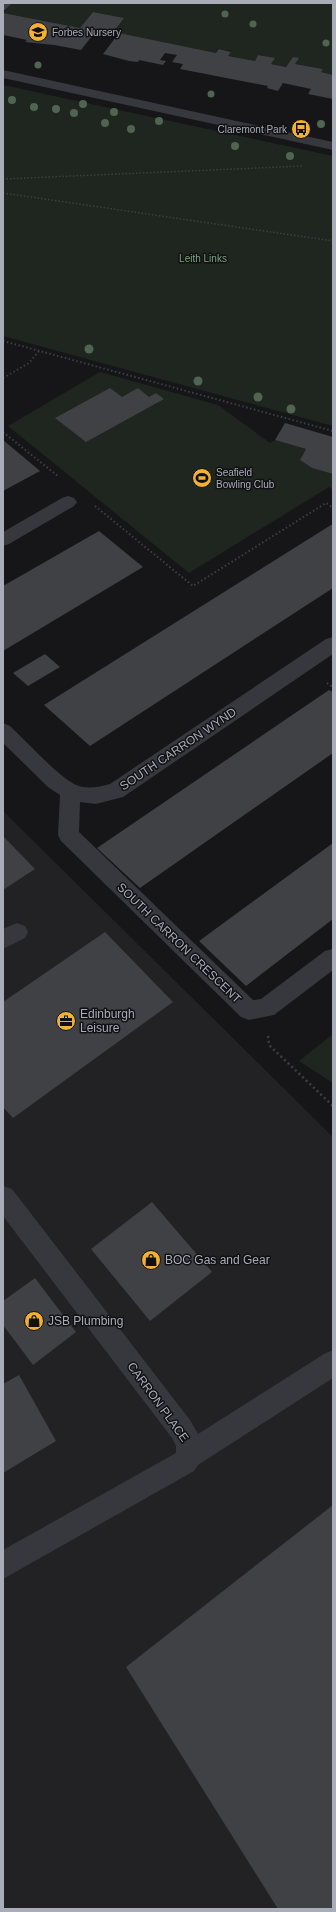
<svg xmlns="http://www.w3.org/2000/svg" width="336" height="1912" font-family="Arial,sans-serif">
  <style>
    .built { fill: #222225 }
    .green { fill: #1e261f }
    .building { fill: #404145 }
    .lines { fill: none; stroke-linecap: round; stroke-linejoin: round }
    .path-far2 { stroke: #3d3f44; stroke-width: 1.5; stroke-dasharray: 1.5 2; stroke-linecap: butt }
    .path-far1 { stroke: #3d3f44; stroke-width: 2; stroke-dasharray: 1.5 2.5; stroke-linecap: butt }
    .path { stroke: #3d3f44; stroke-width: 2.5; stroke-dasharray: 2 3; stroke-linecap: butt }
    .minor { fill: #37383d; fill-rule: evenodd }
    .tree { fill: #506452 }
    .labels { text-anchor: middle; stroke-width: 3; stroke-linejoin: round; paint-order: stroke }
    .far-poi-label { font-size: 10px; fill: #a8adb8; stroke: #111113; text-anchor: start }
    .far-park-label { font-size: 10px; fill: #7fa381; stroke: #111113 }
    .street-label { font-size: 12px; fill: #a8adb8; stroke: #111113 }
    .poi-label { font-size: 12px; fill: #a8adb8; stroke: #111113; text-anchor: start }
  </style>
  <rect width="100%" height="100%" fill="#161618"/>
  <!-- built -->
  <path class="built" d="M3,811L333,1137V1909H3Z"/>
  <!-- green -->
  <path class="green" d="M12,3H333V75L321,72L323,69L295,64L298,58L293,57L286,67L271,64L274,58L258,55L255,61L228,56L231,51L219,49L216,53L113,32L124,18L93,12L80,28L3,13Z
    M3,85L333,156V426L3,336Z
    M100,372L218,405L270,443L275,440L306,449L300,460L312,468L333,474V490L329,487L189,573L8,426Z
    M333,1034V1083L299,1061Z"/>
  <!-- building -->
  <path class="building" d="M3,3H12L5,10H3Z
    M93,12L124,18L112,34L96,31L81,50L54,45L25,42L27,40L3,35V13L80,28Z
    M119,33L216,53L219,49L231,52L228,56L255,61L258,55L275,58L271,64L286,67L293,57L299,58L295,64L323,69L321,72L333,75V99L308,94L311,89L283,83L278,91L267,88L268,86L180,69L183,64L172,62L177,55L165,53L160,60L166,61L163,65L139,60L138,62L129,61L103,54Z
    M110,388L122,397L138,388L149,397L156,393L164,399L86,442L55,418Z
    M285,423L333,437V474L312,468L300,460L306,449L275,440Z
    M3,440L40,471L3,491Z
    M331,525L333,526V588L90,746L44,705Z
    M99,531L143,567L3,651V586Z
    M45,654L60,667L28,686L13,673Z
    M329,690L333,692V753L140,888L97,848Z
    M3,836L35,869L3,890Z
    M333,843V919L246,986L199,941Z
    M105,932L173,1002L13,1118L3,1107V1002Z
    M152,1202L212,1272L150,1321L91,1249Z
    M35,1278L76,1332L33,1365L3,1325V1301Z
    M19,1375L56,1441L3,1473V1384Z
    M333,1505V1909H278L126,1667Z"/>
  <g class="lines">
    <!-- path-far2 -->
    <path class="path-far2" d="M3,179L303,166
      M3,193L333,241"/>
    <!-- path-far1 -->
    <path class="path-far1" d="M3,341L333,431
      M3,378L29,363L39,351
      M3,432L59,477
      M95,506L193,586L326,503L333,508
      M327,683L333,687"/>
    <!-- path -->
    <path class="path" d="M268,1036L269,1045L333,1106"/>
    <!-- minor -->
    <path class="minor" d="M3,70L333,142V150L3,78Z
      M68,496L74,498L77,502L74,506L9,544L3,546V532L62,498Z
      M333,637V654L123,797L96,804L80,802L79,832L253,1000L261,999L325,951L333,949V970L274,1015L249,1020L241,1017L61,841L58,835L60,795L48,787L3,743V723L10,726C27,742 55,773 74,784C85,790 99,787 110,784L326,639Z
      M17,923L25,926L28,932L25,938L3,949V929Z
      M3,1186L12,1189L190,1420L198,1434L324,1354L333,1350V1378L198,1465L194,1471L3,1579V1550L176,1453V1446L172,1438L3,1216Z"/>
  </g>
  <!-- trees -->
  <g class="tree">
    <circle cx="225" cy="14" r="3.5"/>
    <circle cx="253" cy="24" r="3.5"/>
    <circle cx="326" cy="43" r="3.5"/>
    <circle cx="38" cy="65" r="3.5"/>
    <circle cx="211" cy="94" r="3.5"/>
    <circle cx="12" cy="100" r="4"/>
    <circle cx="83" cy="104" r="4"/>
    <circle cx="34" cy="107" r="4"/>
    <circle cx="56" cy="109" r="4"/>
    <circle cx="114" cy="112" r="4"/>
    <circle cx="74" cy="113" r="4"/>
    <circle cx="159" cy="121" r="4"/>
    <circle cx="105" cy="123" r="4"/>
    <circle cx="321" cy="124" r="4"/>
    <circle cx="131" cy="129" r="4"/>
    <circle cx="235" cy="146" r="4"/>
    <circle cx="290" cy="156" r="4"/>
    <circle cx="89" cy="349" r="4.5"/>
    <circle cx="198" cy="381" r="4.5"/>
    <circle cx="258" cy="397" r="4.5"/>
    <circle cx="291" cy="409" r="4.5"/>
  </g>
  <!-- icons -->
  <defs>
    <symbol id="school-disc" viewBox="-11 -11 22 22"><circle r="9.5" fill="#f2b134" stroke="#111113"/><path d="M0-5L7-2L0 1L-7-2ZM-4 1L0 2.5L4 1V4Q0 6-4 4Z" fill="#111"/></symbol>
    <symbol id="bus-disc" viewBox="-11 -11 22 22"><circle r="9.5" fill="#f2b134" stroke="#111113"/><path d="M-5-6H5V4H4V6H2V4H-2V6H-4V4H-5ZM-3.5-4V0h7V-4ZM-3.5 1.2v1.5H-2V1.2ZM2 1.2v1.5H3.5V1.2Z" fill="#111"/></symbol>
    <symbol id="stadium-disc" viewBox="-11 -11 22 22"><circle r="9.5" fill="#f2b134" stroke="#111113"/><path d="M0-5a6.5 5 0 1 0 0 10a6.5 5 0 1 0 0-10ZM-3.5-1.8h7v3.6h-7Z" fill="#111"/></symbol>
    <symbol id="office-disc" viewBox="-11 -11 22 22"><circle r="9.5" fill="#f2b134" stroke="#111113"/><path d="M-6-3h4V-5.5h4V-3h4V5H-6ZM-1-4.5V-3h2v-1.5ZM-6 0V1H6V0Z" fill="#111"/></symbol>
    <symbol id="shop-disc" viewBox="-11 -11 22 22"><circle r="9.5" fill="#f2b134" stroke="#111113"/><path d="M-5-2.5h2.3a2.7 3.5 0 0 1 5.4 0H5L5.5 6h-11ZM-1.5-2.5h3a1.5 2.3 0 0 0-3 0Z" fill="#111"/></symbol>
  </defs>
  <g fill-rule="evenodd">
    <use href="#school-disc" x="27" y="21" width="22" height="22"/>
    <use href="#bus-disc" x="290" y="118" width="22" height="22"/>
    <use href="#stadium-disc" x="191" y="467" width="22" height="22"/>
    <use href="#office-disc" x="55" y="1010" width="22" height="22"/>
    <use href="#shop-disc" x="140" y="1249" width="22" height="22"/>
    <use href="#shop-disc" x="23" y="1310" width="22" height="22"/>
  </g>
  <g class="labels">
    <!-- far-poi labels -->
    <g class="far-poi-label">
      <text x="52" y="36">Forbes Nursery</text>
      <text x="287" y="133" text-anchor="end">Claremont Park</text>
      <text x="216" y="476">Seafield<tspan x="216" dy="12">Bowling Club</tspan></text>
    </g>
    <!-- far-park labels -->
    <g class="far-park-label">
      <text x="203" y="262">Leith Links</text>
    </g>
    <!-- street labels -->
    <g class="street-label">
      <text transform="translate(178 749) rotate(-34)" y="4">SOUTH CARRON WYND</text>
      <text transform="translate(179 943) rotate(44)" y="4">SOUTH CARRON CRESCENT</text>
      <text transform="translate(158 1402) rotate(54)" y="4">CARRON PLACE</text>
    </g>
    <!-- poi labels -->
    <g class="poi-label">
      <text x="80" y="1018">Edinburgh<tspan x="80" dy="14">Leisure</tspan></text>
      <text x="165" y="1264">BOC Gas and Gear</text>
      <text x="48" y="1325">JSB Plumbing</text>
    </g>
  </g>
  <!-- border -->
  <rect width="336" height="1912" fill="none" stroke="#a8adb8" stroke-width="8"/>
</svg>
